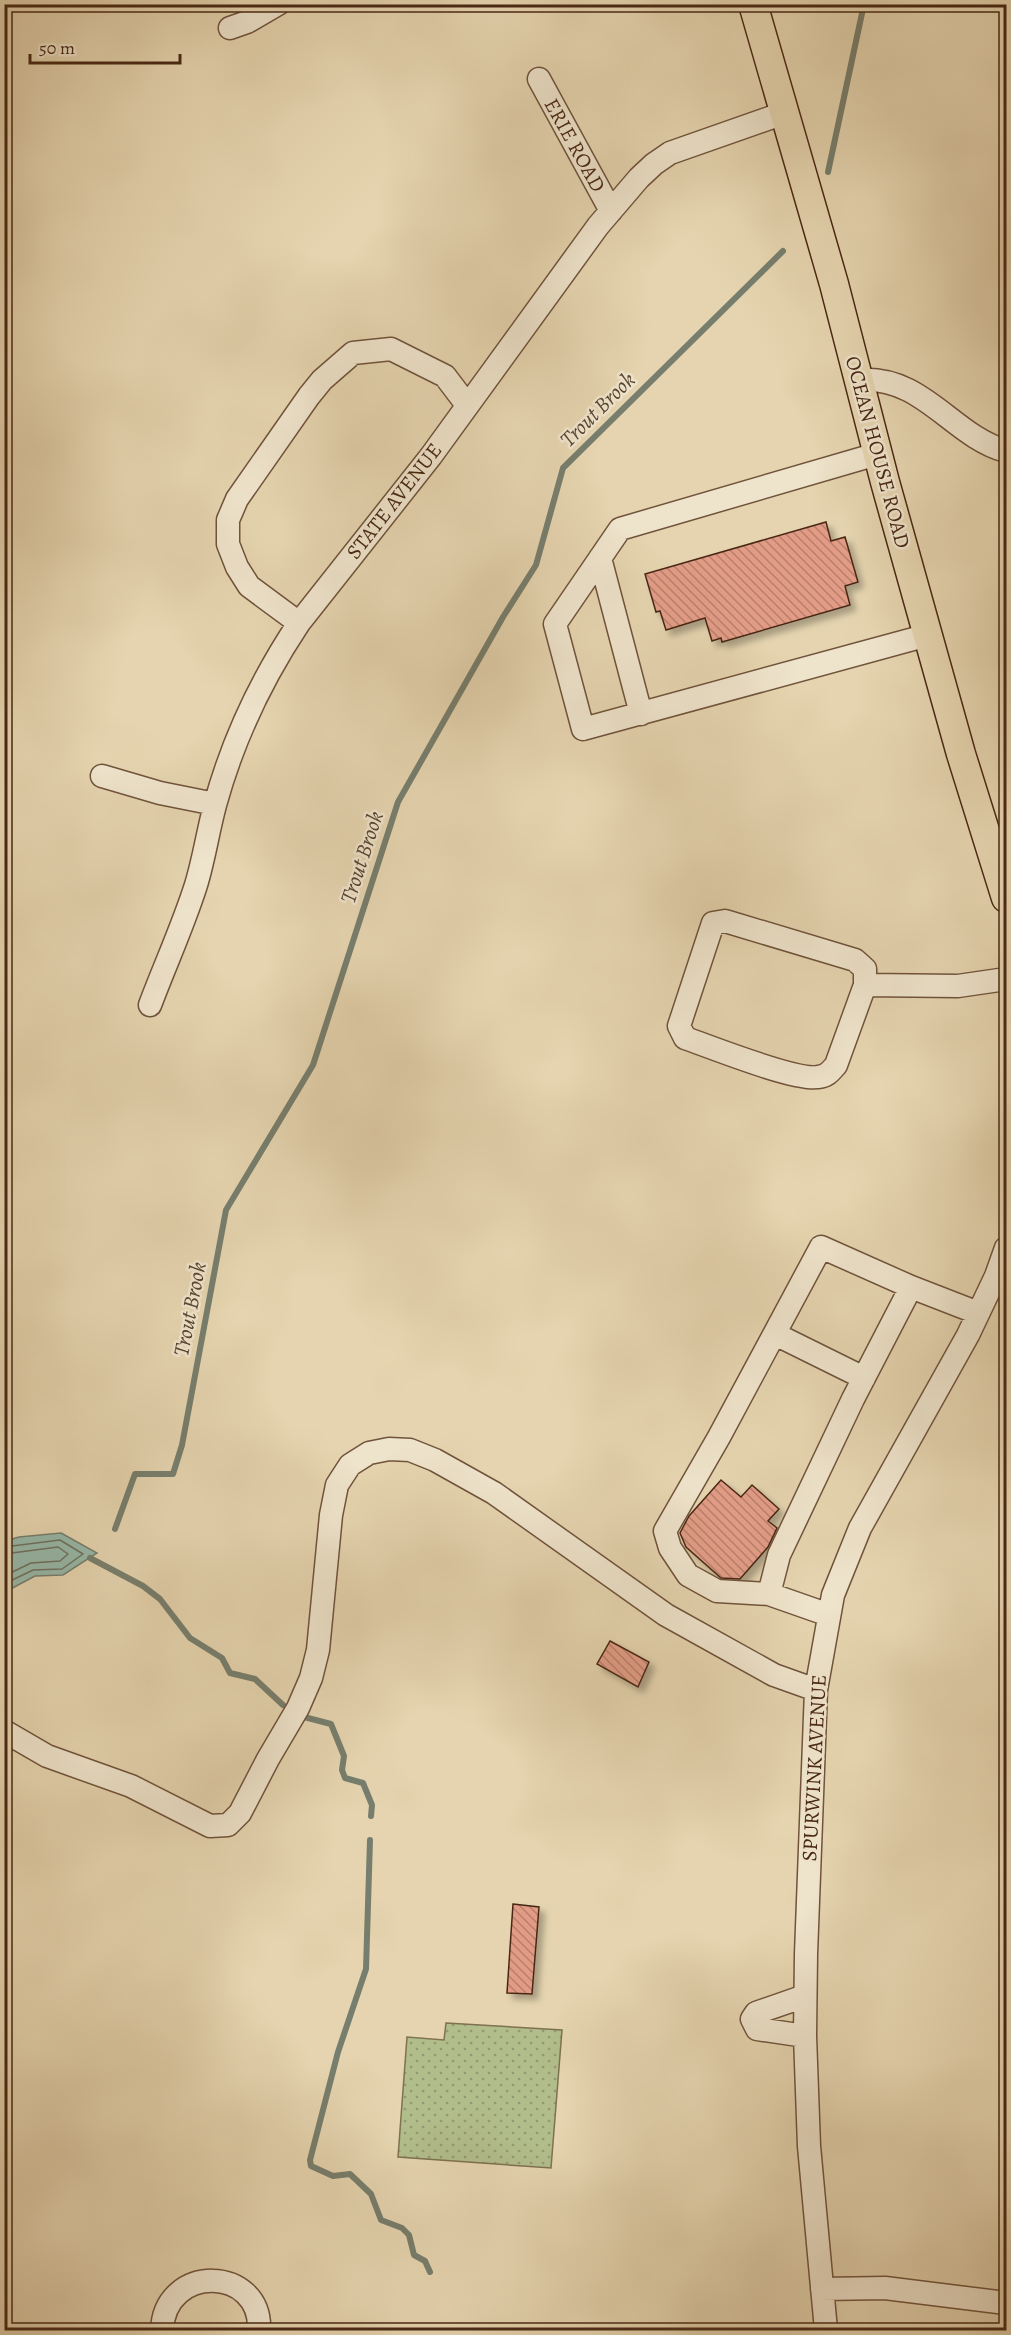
<svg xmlns="http://www.w3.org/2000/svg" width="1011" height="2335" font-family="Alegreya,serif">
  <style>
    .grass { fill: url(#grass-dots); stroke: #7e7250; stroke-width: 1.5 }
    .water { fill: #96b8a8; stroke: #777e6d; stroke-width: 1.5 }
    .lines { fill: none; stroke-linecap: round; stroke-linejoin: round }
    .shore { stroke: #70705e; stroke-width: 1.5 }
    .stream { stroke: #777e6d; stroke-width: 6 }
    .building { fill: url(#building-back-hatch); stroke: #492814; stroke-width: 1.5; filter: url(#shadow) }
    .minor-casing { stroke: #70533b; stroke-width: 25 }
    .major-casing { stroke: #492814; stroke-width: 31 }
    .minor { stroke: #eee3cb; stroke-width: 22 }
    .major { stroke: #e5d4af; stroke-width: 28 }
    .labels { text-anchor: middle; stroke-width: 5; stroke-linejoin: round; paint-order: stroke }
    .street-label { font-size: 21px; fill: #492814; stroke: #eee3cb }
    .water-label { font-size: 22px; font-style: italic; fill: #584532; stroke: #eee3cb }
  </style>
  <defs>
    <pattern id="grass-dots" width="8" height="8" patternUnits="userSpaceOnUse" patternTransform="scale(1.5)"><rect width="8" height="8" fill="#b2bd8c"/><path d="M2 2h.1M6 6h.1" fill="none" stroke="#939a71" stroke-width="1.8" stroke-linecap="round"/></pattern>
    <pattern id="building-back-hatch" width="6" height="6" patternUnits="userSpaceOnUse" patternTransform="scale(1.5)"><rect width="6" height="6" fill="#e29c86"/><path d="M-1 5l2 2M0 0l6 6M5-1l2 2" fill="none" stroke="#b97f6c"/></pattern>
    <filter id="shadow"><feDropShadow dx="5.5" dy="5.5" stdDeviation="3" flood-color="#0004"/></filter>
  </defs>
  <rect width="100%" height="100%" fill="#e5d4af"/>
  <filter id="stains"><feTurbulence type="fractalNoise" baseFrequency=".00333" numOctaves="4"/><feColorMatrix values="0 0 0 0 .2 0 0 0 0 .09 0 0 0 0 .02 0 0 0 .5 -.17"/></filter>
  <radialGradient id="worn" r=".72"><stop offset=".6" stop-color="#630" stop-opacity="0"/><stop offset="1" stop-color="#630" stop-opacity=".3"/></radialGradient>
  <!-- grass -->
  <path class="grass" d="M446,2023L562,2030L551,2168L398,2157L407,2037L444,2040Z"/>
  <!-- water -->
  <path class="water" d="M61,1533L97,1553L63,1575L35,1576L5,1592V1541L19,1537Z"/>
  <g class="lines">
    <!-- shore -->
    <path class="shore" d="M4,1547L60,1540L83,1554L62,1569L33,1570L4,1584
      M4,1554L58,1547L68,1554L60,1561L31,1563L4,1576"/>
    <!-- stream -->
    <path class="stream" d="M828,172L864,4
      M115,1529L135,1474H173L182,1445L226,1210L313,1065L398,802L503,617L536,565L563,468L783,251
      M90,1558L143,1586L160,1599L190,1638L222,1658L230,1673L255,1679L283,1705
      M304,1717L331,1724L344,1756L342,1770L345,1778L363,1783L372,1805L371,1816
      M370,1840L366,1969L338,2052L310,2160L311,2166L333,2176L350,2174L371,2194L381,2220L402,2228L409,2235L414,2255L425,2261L430,2272"/>
  </g>
  <!-- building -->
  <path class="building" d="M826,522L831,541L845,537L858,582L845,586L850,605L722,642L721,638L712,641L705,618L666,630L660,611L656,612L645,574Z
    M721,1480L741,1497L752,1485L779,1509L768,1521L777,1528L768,1547L740,1579L721,1578L686,1547L680,1533L689,1516Z
    M610,1641L649,1662L638,1687L597,1664Z
    M513,1904L539,1907L532,1994L507,1993Z"/>
  <g class="lines">
    <defs>
      <path id="minor" d="M230,28L247,22L278,4
        M539,79L611,211
        M859,380C923,375 952,436 1006,451
        M877,454L620,529L555,624L583,729L928,635
        M600,558L641,714
        M299,623L249,586L237,567L228,544V520L237,499L309,396L322,380L353,353L391,349L445,376L467,405
        M102,776L160,793L215,804
        M725,921L855,960L865,969V985L836,1065C830,1072 827,1076 818,1077C795,1081 711,1047 685,1038L679,1026L713,923Z
        M865,985L958,986L1006,979
        M150,1005C165,965 183,926 196,885C204,859 208,831 215,805C233,739 261,680 299,623L431,456L598,226L639,178L654,164L670,153L784,113
        M775,1334L864,1378
        M769,1594L779,1555L853,1399L911,1287
        M829,1615L769,1594L717,1591L688,1575L670,1548L665,1531L719,1437L821,1247L911,1287L978,1313
        M4,1731L47,1756L131,1786L210,1826L228,1825L240,1813L268,1759L298,1708L311,1678L318,1650L331,1515L337,1485L350,1465L369,1453L389,1449L410,1450L435,1460L494,1493L666,1615L774,1675L816,1690
        M805,2036L757,2029L752,2019L756,2013L805,1996
        M822,2289L885,2288L1006,2303
        M162,2330C165,2263 262,2266 259,2330
        M826,2330L809,2146L805,2036L806,1954L816,1690L833,1595L860,1528L968,1335L996,1276L1006,1248"/>
      <path id="major" d="M753,4L834,284L885,482L961,754L1006,898"/>
    </defs>
    <!-- minor casing -->
    <use href="#minor" class="minor-casing"/>
    <!-- major casing -->
    <use href="#major" class="major-casing"/>
    <!-- minor -->
    <use href="#minor" class="minor"/>
    <!-- major -->
    <use href="#major" class="major"/>
  </g>
  <g class="labels">
    <!-- street labels -->
    <g class="street-label">
      <text transform="translate(575 145) rotate(61)" y="7">ERIE ROAD</text>
      <text transform="translate(878 452) rotate(75)" y="7">OCEAN HOUSE ROAD</text>
      <text transform="translate(394 501) rotate(-52)" y="7">STATE AVENUE</text>
      <text transform="translate(814 1768) rotate(-87)" y="7">SPURWINK AVENUE</text>
    </g>
    <!-- water labels -->
    <g class="water-label">
      <text transform="translate(597 409) rotate(-45)" y="8">Trout Brook</text>
      <text transform="translate(361 857) rotate(-72)" y="8">Trout Brook</text>
      <text transform="translate(189 1309) rotate(-79)" y="8">Trout Brook</text>
    </g>
  </g>
  <!-- margin -->
  <rect width="1011" height="2335" fill="none" stroke="#e5d4af" stroke-width="24"/>
  <rect x="6" y="6" width="999" height="2323" fill="none" stroke="#492814" stroke-width="3"/>
  <rect x="12" y="12" width="987" height="2311" fill="none" stroke="#492814" stroke-width="1.5"/>
  <!-- scale -->
  <path d="M30 54v9h150v-9" fill="none" stroke="#492814" stroke-width="3"/>
  <text x="39" y="54" font-size="18" fill="#492814" stroke="#eee3cb" stroke-width="4.5" paint-order="stroke">50 m</text>
  <rect width="100%" height="100%" filter="url(#stains)"/>
  <rect width="100%" height="100%" fill="url(#worn)"/>
</svg>
